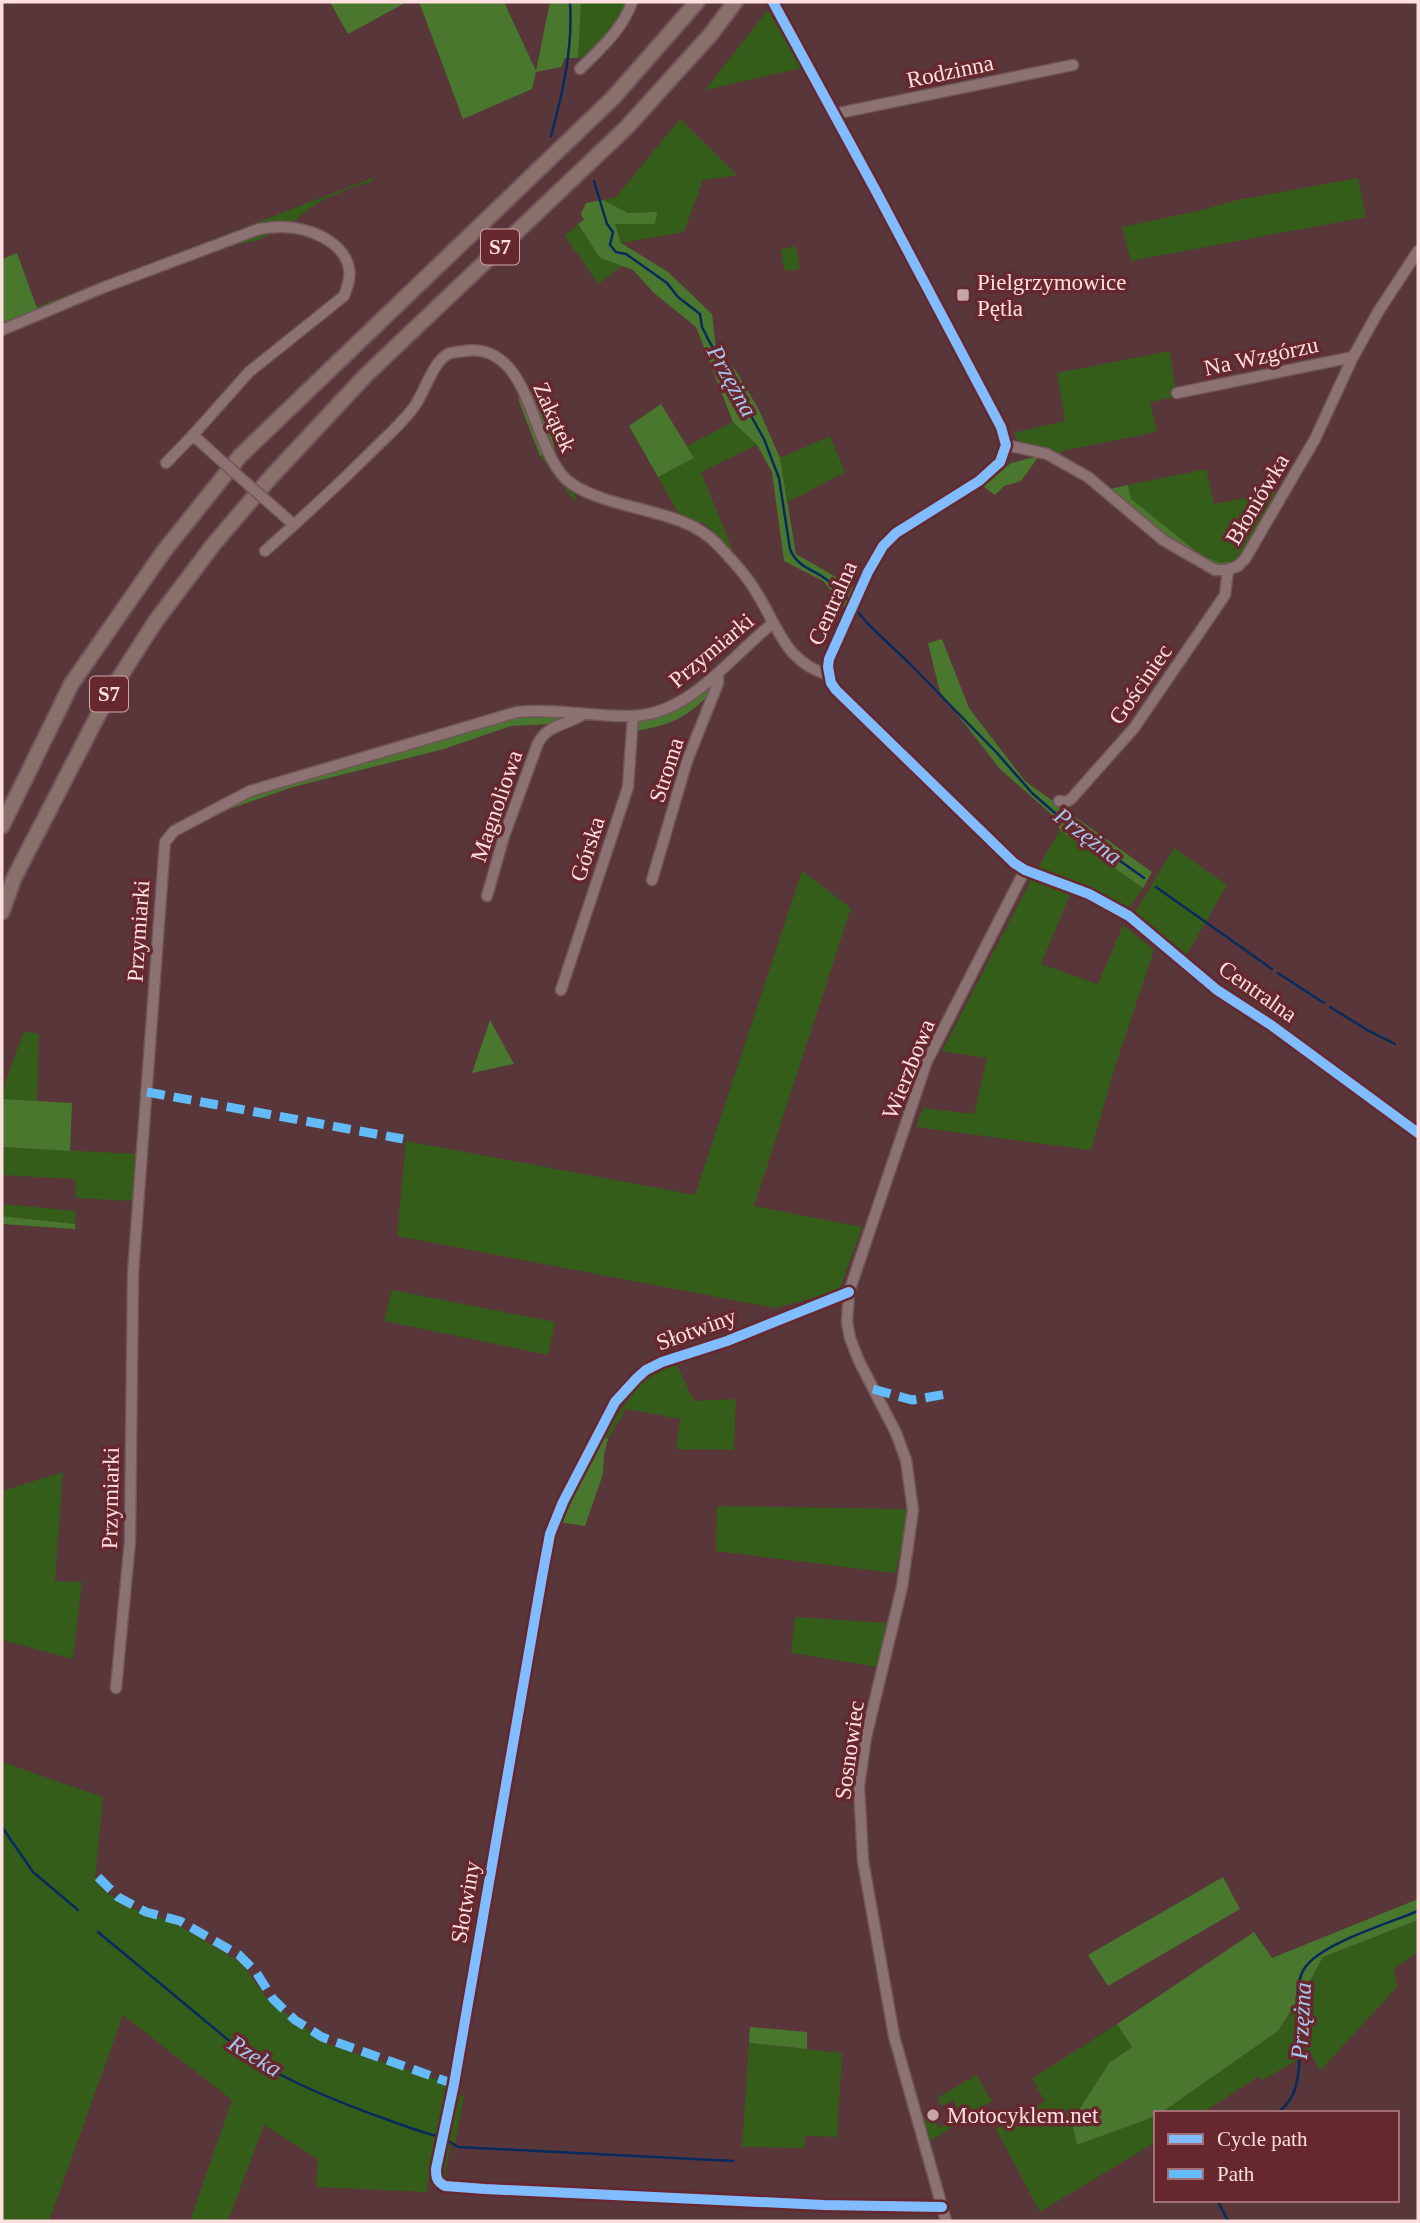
<svg xmlns="http://www.w3.org/2000/svg" width="1420" height="2223" font-family="'Times New Roman',serif">
  <style>
    .green { fill: #355d1a }
    .forest { fill: #49772d }
    .lines { fill: none; stroke-linecap: round; stroke-linejoin: round }
    .stream { stroke: #082b5d; stroke-width: 2.5 }
    .minor-casing { stroke: #715558; stroke-width: 13 }
    .highway-casing { stroke: #715558; stroke-width: 18 }
    .minor { stroke: #8d7273; stroke-width: 10 }
    .highway { stroke: #8a706b; stroke-width: 14 }
    .minor-bridge-casing { stroke: #715558; stroke-width: 13; stroke-linecap: butt }
    .minor-bridge { stroke: #8d7273; stroke-width: 10 }
    .quiet { stroke: #63bbfa; stroke-width: 9; stroke-dasharray: 18 9; stroke-linecap: butt }
    .cycleway-casing { stroke: #66282e; stroke-width: 15 }
    .cycleway { stroke: #80bcff; stroke-width: 10 }
    .poi-dot { fill: #c4a4a5; stroke: #66282e; stroke-width: 2.5 }
    .labels { text-anchor: middle; stroke-width: 7; stroke-linejoin: round; paint-order: stroke }
    .shield { fill: #66282e; stroke: #d0a8aa; stroke-width: 2 }
    .shield-label { font-size: 21px; font-weight: bold; fill: #fedfdf }
    .street-label { font-size: 23px; fill: #fedfdf; stroke: #66282e }
    .poi-label { font-size: 23px; fill: #fedfdf; stroke: #66282e; text-anchor: start }
    .water-label { font-size: 24px; font-style: italic; fill: #a8c5ed; stroke: #66282e }
  </style>
  <rect width="100%" height="100%" fill="#583639"/>
  <!-- green -->
  <path class="green" d="M581,2H635L589,57L578,58Z
    M768,10L802,68L705,90Z
    M680,119L737,175L703,180L684,232L621,243L615,224H655L628,213L603,200L616,197Z
    M375,177L372,182L353,187L325,199L307,210L290,225L256,241L212,249L38,311L36,307Z
    M1358,178L1366,217L1131,261L1122,227L1202,210L1237,200Z
    M578,224L600,258L622,266L598,284L565,236Z
    M796,246L800,269L785,271L780,250Z
    M1170,351L1176,397L1150,402L1157,432L1067,450L1054,456L1019,441L1013,433L1065,421L1057,373Z
    M733,422L757,445L701,472L733,551L705,524L680,516L658,477L694,458L687,446Z
    M830,436L845,472L788,502L780,458Z
    M546,453L575,490V502L540,456Z
    M1206,469L1214,504L1277,492L1238,561L1220,564L1202,556L1130,499L1128,485Z
    M1060,830L1143,888L1128,910L1038,868Z
    M1174,848L1227,885L1186,956L1134,914Z
    M802,871L851,908L754,1206L862,1227L839,1291L775,1308L397,1236L406,1141L695,1195Z
    M1031,880L1070,895L1041,964L1098,984L1123,925L1154,950L1115,1067L1091,1150L916,1127L923,1108L974,1114L987,1058L942,1051Z
    M24,1031L39,1034L37,1101L2,1099V1091Z
    M2,1147L138,1154L133,1201L76,1198L75,1179L2,1175Z
    M2,1204L76,1211L75,1224L2,1216Z
    M392,1290L555,1322L548,1355L384,1321Z
    M676,1363L694,1401L736,1399L734,1450L676,1449L680,1419L626,1409L608,1439L600,1436L646,1377Z
    M63,1472L55,1581L82,1582L73,1659L2,1640V1491Z
    M717,1506L907,1509L905,1535L895,1573L716,1551Z
    M795,1617L886,1623L878,1667L791,1653Z
    M2,1762L103,1797L95,1879L102,1889L129,1907L175,1923L240,1962L268,2000L327,2044L451,2084L430,2179L427,2183V2192L316,2187L318,2159L264,2125L228,2221H190L232,2100L123,2015L49,2221H2Z
    M1418,1920V1952L1394,1969L1397,1987L1320,2071L1311,2053L1262,2080L1259,2076L1202,2113H1161L1278,2031L1307,1986L1323,1957Z
    M1117,2024L1132,2047L1109,2063L1077,2145L1156,2116V2142L1040,2212L996,2129L1045,2101L1032,2079Z
    M749,2043L842,2053L837,2137L805,2136V2148L742,2147Z
    M976,2075L992,2101L929,2142L923,2121L930,2115L939,2128L961,2115L953,2100L942,2106L937,2098Z
    M457,2094L464,2096L455,2143H451L444,2181L443,2172Z"/>
  <!-- forest -->
  <path class="forest" d="M330,2H407L348,34Z
    M419,2H504L536,71L550,2H581L578,58H565L561,67L536,72L532,89L463,119Z
    M603,200L628,213L657,212L655,224H615L621,243L668,272L712,314L716,348L736,371L759,410L780,458L796,554L855,588L845,608L823,581L784,561L772,472L757,445L733,422L696,327L654,293L633,270L600,258L578,224L584,220L581,214L586,203Z
    M17,253L38,311L2,326V259Z
    M534,389C543,410 552,430 555,452L551,454L528,392Z
    M524,396L546,453L540,456L518,399Z
    M661,404L694,458L658,477L629,426Z
    M1039,456L1021,481L1004,486L995,495L983,486L1011,463Z
    M1128,485L1131,499L1202,556L1220,563L1238,561L1231,567L1218,568L1171,541L1110,489Z
    M942,639L969,708L1025,781L1152,872L1143,888L1060,830L1051,814L1000,769L940,692L928,643Z
    M713,682C711,694 707,697 698,705C678,723 663,725 637,731L638,719C667,720 691,699 713,682Z
    M542,714L577,716L549,724L511,726L444,749L293,787L215,814L257,792L518,716Z
    M490,1020L514,1064L472,1073Z
    M2,1099L72,1103L70,1151L2,1147Z
    M2,1216L75,1224V1229L2,1224Z
    M600,1436L608,1439L604,1454L603,1474L585,1526L558,1522Z
    M1223,1877L1240,1909L1108,1986L1088,1955Z
    M1418,1899V1920L1323,1957L1307,1986L1278,2031L1161,2113H1156V2116L1077,2145L1072,2121L1109,2063L1132,2047L1117,2024L1254,1932L1272,1958Z
    M750,2027L807,2032V2049L749,2043Z"/>
  <g class="lines">
    <!-- stream -->
    <path class="stream" d="M551,136C563,92 573,48 570,2
      M594,181L607,224L613,232L610,245L616,252L626,254L667,283L678,297L700,314L702,327L708,339L764,439L779,478L790,549C796,564 807,568 820,575C830,581 839,590 847,598
      M858,612L868,624L910,664L997,753L1032,793L1063,820L1144,878
      M1156,887L1272,969
      M1278,973L1324,1003
      M1330,1007L1369,1031L1395,1044
      M2,1827L33,1872L78,1910
      M98,1932L250,2058C291,2082 335,2101 380,2117C399,2124 417,2131 437,2136
      M1278,2113C1282,2109 1286,2105 1289,2101C1306,2078 1297,2028 1297,2000C1298,1990 1298,1978 1304,1969C1319,1944 1390,1923 1418,1911
      M447,2140L458,2147L733,2161
      M1217,2200L1228,2221"/>
    <defs>
      <path id="minor" d="M773,2L877,193L1001,427L1006,445L1000,462L979,481L896,533L883,546L868,572L829,659L828,667L831,683L836,690L1014,863L1025,870L1089,894L1129,916L1217,990L1271,1025L1418,1133
        M580,69C600,49 623,29 632,2
        M834,114L1073,65
        M2,330L102,288L259,229C266,228 274,227 281,227C307,227 343,240 349,268C351,278 347,288 344,296L249,372L193,435L166,463
        M1177,393L1353,357
        M193,435L216,456
        M1006,445L1047,454L1088,477L1163,540L1215,570H1228L1238,566L1245,559L1315,439L1353,357L1378,312L1418,251
        M276,509L294,525
        M265,551C302,518 339,484 374,449C387,436 403,422 414,407C425,392 432,363 448,354C452,352 459,352 464,351C483,348 497,354 510,369C536,401 542,464 572,484C614,512 683,507 718,545C732,560 748,577 758,595C779,629 786,663 829,675
        M1059,801L1066,802L1071,799L1134,728L1225,595L1228,570
        M652,880L687,761L718,683V673
        M487,896L504,836L538,743C548,724 568,725 584,714
        M561,990L628,787L633,716
        M849,1292L727,1341L662,1362L646,1370L637,1378L615,1402L563,1502L550,1534L542,1577L454,2084L436,2169C436,2178 437,2182 445,2186L485,2189L824,2205L942,2207
        M116,1688L130,1541L133,1273L165,842L174,831L250,791L517,712C555,708 593,717 631,716C690,715 730,657 773,623
        M946,2221L894,2036L863,1861L859,1786L866,1737L902,1587L913,1510L906,1460L896,1433L859,1361L850,1338L847,1322L849,1292L927,1061L1025,870"/>
      <path id="highway" d="M2,826L72,683L164,551L240,456L613,98L697,2
        M2,912L14,878L109,694L155,622L213,545L270,478L366,375L627,127L711,34L735,2"/>
    </defs>
    <!-- minor casing -->
    <use href="#minor" class="minor-casing"/>
    <!-- highway casing -->
    <use href="#highway" class="highway-casing"/>
    <!-- minor -->
    <use href="#minor" class="minor"/>
    <!-- highway -->
    <use href="#highway" class="highway"/>
    <defs>
      <path id="minor-bridge" d="M216,456L276,509"/>
    </defs>
    <!-- minor-bridge casing -->
    <use href="#minor-bridge" class="minor-bridge-casing"/>
    <!-- minor-bridge -->
    <use href="#minor-bridge" class="minor-bridge"/>
    <!-- quiet -->
    <path class="quiet" d="M147,1092L403,1139
      M873,1389L912,1400L947,1394
      M98,1877L118,1897L146,1912L180,1921L239,1955L256,1972L273,1999L295,2020L322,2037L454,2084"/>
    <defs>
      <path id="cycleway" d="M773,2L877,193L1001,427L1006,445L1000,462L979,481L896,533L883,546L868,572L829,659L828,667L831,683L836,690L1014,863L1025,870L1089,894L1129,916L1217,990L1271,1025L1418,1133
        M849,1292L727,1341L662,1362L646,1370L637,1378L615,1402L563,1502L550,1534L542,1577L454,2084L436,2169C436,2178 437,2182 445,2186L485,2189L824,2205L942,2207"/>
    </defs>
    <!-- cycleway casing -->
    <use href="#cycleway" class="cycleway-casing"/>
    <!-- cycleway -->
    <use href="#cycleway" class="cycleway"/>
  </g>
  <!-- markers -->
  <g class="poi-dot">
    <rect x="956" y="288" width="14" height="14" rx="3.5"/>
    <circle cx="933" cy="2115" r="7"/>
  </g>
  <g class="labels">
    <!-- shield labels -->
    <g class="shield">
      <rect x="481" y="229.5" width="38" height="35" rx="5"/>
      <rect x="90" y="676.5" width="38" height="35" rx="5"/>
    </g>
    <g class="shield-label">
      <text x="500" y="254">S7</text>
      <text x="109" y="701">S7</text>
    </g>
    <!-- street labels -->
    <g class="street-label">
      <text transform="translate(950 71) rotate(-12)" y="8">Rodzinna</text>
      <text transform="translate(1261 356) rotate(-12)" y="8">Na Wzgórzu</text>
      <text transform="translate(555 417) rotate(66)" y="8">Zakątek</text>
      <text transform="translate(1257 499) rotate(-59)" y="8">Błoniówka</text>
      <text transform="translate(832 603) rotate(-66)" y="8">Centralna</text>
      <text transform="translate(711 650) rotate(-40)" y="8">Przymiarki</text>
      <text transform="translate(1140 684) rotate(-55)" y="8">Gościniec</text>
      <text transform="translate(666 770) rotate(-72)" y="8">Stroma</text>
      <text transform="translate(496 806) rotate(-71)" y="8">Magnoliowa</text>
      <text transform="translate(587 849) rotate(-72)" y="8">Górska</text>
      <text transform="translate(138 931) rotate(-86)" y="8">Przymiarki</text>
      <text transform="translate(1258 991) rotate(35)" y="8">Centralna</text>
      <text transform="translate(908 1069) rotate(-68)" y="8">Wierzbowa</text>
      <text transform="translate(696 1329) rotate(-20)" y="8">Słotwiny</text>
      <text transform="translate(110 1498) rotate(-89)" y="8">Przymiarki</text>
      <text transform="translate(849 1750) rotate(-82)" y="8">Sosnowiec</text>
      <text transform="translate(465 1902) rotate(-80)" y="8">Słotwiny</text>
    </g>
    <!-- poi labels -->
    <g class="poi-label">
      <text x="977" y="290">Pielgrzymowice<tspan x="977" dy="26">Pętla</tspan></text>
      <text x="947" y="2123">Motocyklem.net</text>
    </g>
    <!-- water labels -->
    <g class="water-label">
      <text transform="translate(732 381) rotate(61)" y="8">Przężna</text>
      <text transform="translate(1088 836) rotate(37)" y="8">Przężna</text>
      <text transform="translate(1301 2021) rotate(-87)" y="8">Przężna</text>
      <text transform="translate(255 2056) rotate(32)" y="8">Rzeka</text>
    </g>
  </g>
  <!-- border -->
  <rect width="1420" height="2223" fill="none" stroke="#fedfdf" stroke-width="7"/>
  <!-- legend -->
  <rect x="1154" y="2111" width="245" height="91" fill="#66282e" stroke="#a37175" stroke-width="2"/>
  <rect x="1168" y="2134" width="35" height="10" fill="#80bcff" stroke="#a37175" stroke-width="2"/>
  <text x="1217" y="2146" font-size="21" fill="#fedfdf">Cycle path</text>
  <rect x="1168" y="2169" width="35" height="10" fill="#63bbfa" stroke="#a37175" stroke-width="2"/>
  <text x="1217" y="2181" font-size="21" fill="#fedfdf">Path</text>
</svg>
